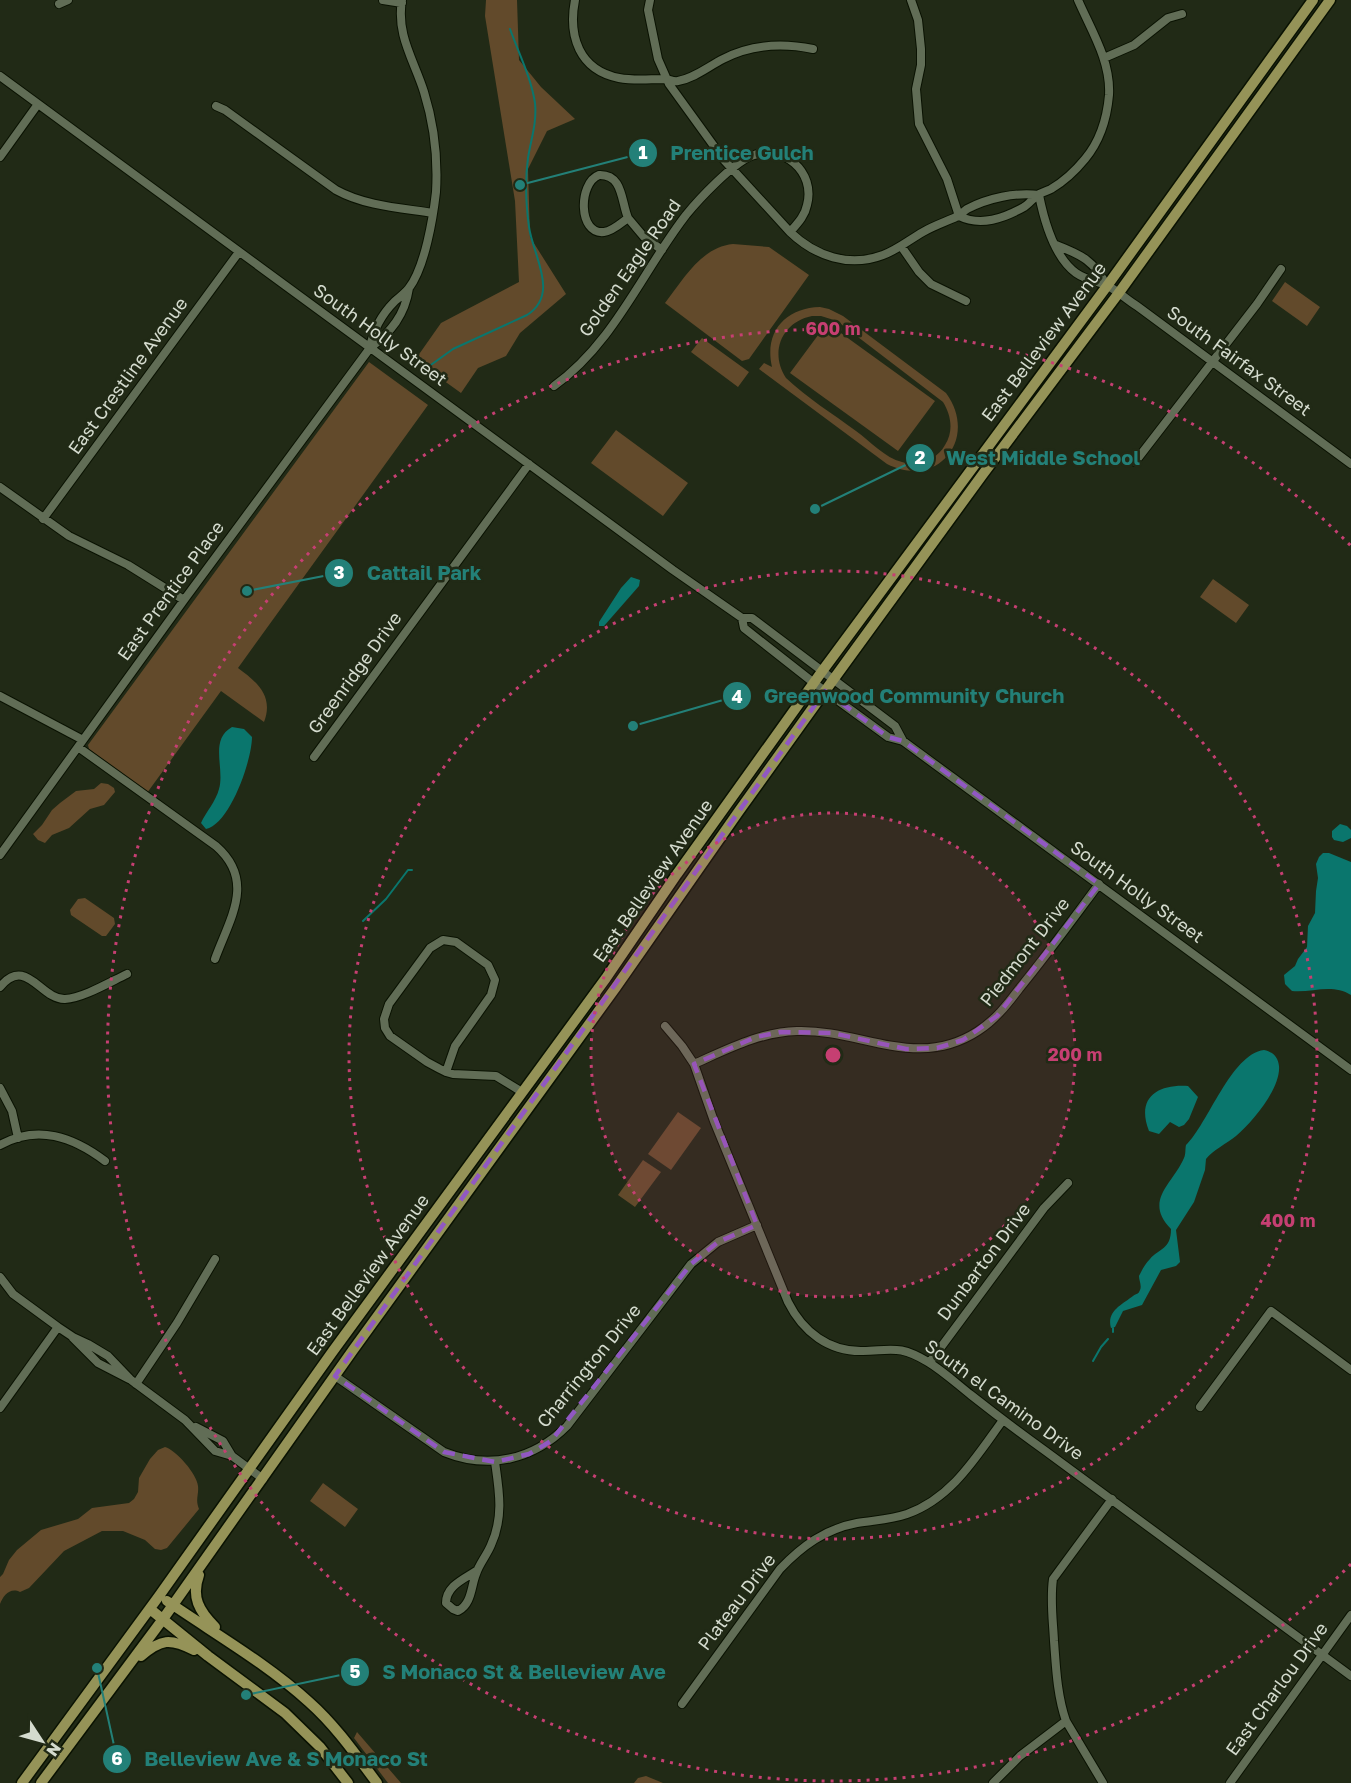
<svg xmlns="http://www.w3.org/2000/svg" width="1351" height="1783" font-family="'Golos Text',sans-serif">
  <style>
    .green { fill: #624a2b; fill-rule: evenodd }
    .water { fill: #0a766d }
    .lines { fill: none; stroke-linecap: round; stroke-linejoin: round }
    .stream { stroke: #0a766d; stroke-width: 2 }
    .minor-casing { stroke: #0a1202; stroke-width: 10 }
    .major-casing { stroke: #0a1202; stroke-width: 13 }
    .minor { stroke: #616d56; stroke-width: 8 }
    .major { stroke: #959358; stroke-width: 10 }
    .marked { fill: none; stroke: #9158c3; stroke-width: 4.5; stroke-dasharray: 12 8; stroke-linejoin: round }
    .ring { fill: none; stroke: #c63f72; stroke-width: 3; stroke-dasharray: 3 6 }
    .labels { text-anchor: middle; stroke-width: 5; stroke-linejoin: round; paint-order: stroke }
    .street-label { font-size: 18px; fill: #d4dbce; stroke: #212a16 }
    .centre { fill: #c63f72; stroke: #212a16; stroke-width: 3 }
    .ring-label { font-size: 18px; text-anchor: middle; font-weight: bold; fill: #c63f72; stroke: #212a16; stroke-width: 5; stroke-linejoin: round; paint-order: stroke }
    .leader { fill: none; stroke: #238078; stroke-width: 2 }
    .callout-dot { fill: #238078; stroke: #212a16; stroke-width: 2 }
    .mark-label { font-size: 18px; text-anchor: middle; font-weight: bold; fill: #fff }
    .callout-label { font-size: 20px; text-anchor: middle; font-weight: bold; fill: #238078; stroke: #212a16; stroke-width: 5; stroke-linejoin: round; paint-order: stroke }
  </style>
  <rect width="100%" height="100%" fill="#212a16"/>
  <!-- green -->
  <path class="green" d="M486,0H517L519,60L541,87L575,119L547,131L528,169L530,237L566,294L520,333L506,356L478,368L461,393L415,360L441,323L519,282L515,201L485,16Z
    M733,244L769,247L809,275L749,359L742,361L665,303C683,280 701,247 733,244Z
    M1285,282L1320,307L1307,326L1272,301Z
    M820,307L829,309L843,316L946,393C979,438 938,490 887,464L759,369L764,363L772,367C764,332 785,308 820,307ZM812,316H821L837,321L943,402C951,415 954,431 945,445C937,460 918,467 902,462C885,458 870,441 856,431C833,414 807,398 786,378C769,352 782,322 812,316Z
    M827,323L935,401L898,451L790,373Z
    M702,338L749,372L738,387L691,352Z
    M369,362L428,405L238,668C257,682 274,696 264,722L221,691L147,793L89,749L88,745Z
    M616,430L688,483L663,516L591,463Z
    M1213,579L1249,605L1236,623L1200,597Z
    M101,783L108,784L114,788L115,792L104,805L90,809L69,828L52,835L45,843L38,840L33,834L42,825L52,810L60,803L76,791L94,789Z
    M85,898L114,918L115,924L106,936H102L71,915L70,910L78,899Z
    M678,1112L701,1128L671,1170L648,1154Z
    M643,1160L661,1172L635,1207L618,1195Z
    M165,1447C176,1450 197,1474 198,1486C199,1495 195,1499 199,1509L167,1548L161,1550L155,1549L145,1540L123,1531H102L64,1551L29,1588L20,1592C10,1587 3,1596 0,1604V1577L3,1574L9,1560L17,1550L41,1530L78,1519L92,1508L129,1503L134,1499L138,1492L139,1478L150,1459L158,1450Z
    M323,1483L358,1509L345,1527L310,1501Z
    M357,1732L401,1783H388L354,1738Z
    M646,1776L663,1783H634L638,1778Z"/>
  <!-- water -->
  <path class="water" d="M631,577L640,580L639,586L604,626H599V622L621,588Z
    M232,727L244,729L252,737C252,760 230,824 206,829L201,823C206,812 216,801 219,789C225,768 209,740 232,727Z
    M1340,824L1347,826L1351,830V838L1343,842L1334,840L1332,837V831Z
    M1323,853H1329L1351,862V995C1332,983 1312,993 1292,991L1285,984L1284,975L1295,966L1298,959L1307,947L1308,926L1315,913L1316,891L1318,878L1316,864L1319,857Z
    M1264,1050C1273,1052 1278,1057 1279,1066C1281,1088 1252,1123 1236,1136C1227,1143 1212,1151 1206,1159L1205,1170L1194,1202L1176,1230L1180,1262L1176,1266L1161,1270L1142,1305L1123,1311L1115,1327L1111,1328C1106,1311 1123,1304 1133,1296C1137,1293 1138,1295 1140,1290C1142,1286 1139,1280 1139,1276C1142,1270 1145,1264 1150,1259C1159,1248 1171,1250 1171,1229C1143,1200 1173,1184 1184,1158C1186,1154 1185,1149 1186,1145C1208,1124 1231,1054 1264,1050Z
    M1188,1086L1198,1097L1189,1119L1184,1125L1179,1127L1170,1122L1159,1134L1149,1131C1136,1098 1157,1084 1188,1086Z"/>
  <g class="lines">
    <!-- stream -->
    <path class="stream" d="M428,367L453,349L527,315C560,294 533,256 529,227C526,205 525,180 528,158C531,139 537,123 535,103C531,77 519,54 510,29
      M363,921L386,899L408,870H412
      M1113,1332V1328
      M1093,1361L1101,1347L1108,1339"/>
    <defs>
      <path id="minor" d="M383,0L402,3
        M575,0C568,36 579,70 619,78C635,81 649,79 665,79C669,79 673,82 678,81C695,78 709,66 723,59C752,44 783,43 813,49
        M650,0L648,10L658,59L669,84L724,160L790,232C815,256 849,268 883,255C897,250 909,240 923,232C933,226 945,222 956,217C960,215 963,212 967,209C988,198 1016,192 1039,195
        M911,0L918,20L921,49V65L916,89L919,124L947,179L959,216
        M59,4L68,0
        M1104,58L1134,45L1168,18L1182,14
        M0,76L673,570L742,618H752L895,726L903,741
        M216,106L225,110L336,190C365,206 401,208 433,213
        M0,157L38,104
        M599,175C623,174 621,201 628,218C621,223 613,231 604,232C578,235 578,183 599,175Z
        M1039,195C1044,220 1054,257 1076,273C1086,280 1096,281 1106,285C1117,290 1127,300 1137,306L1351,464
        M959,216C981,227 1004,218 1024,207C1029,204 1033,198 1038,195C1042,192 1047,191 1051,189C1063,182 1076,170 1085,159C1100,141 1107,118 1109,95C1111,61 1091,30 1078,0
        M628,218L644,237L662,250
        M1056,245C1082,255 1094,261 1107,286
        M901,246L919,272L931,284L966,301
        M370,348C373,330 382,314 395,301C400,297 405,293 409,288C425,267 433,218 436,192C438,158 434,124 424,92C414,60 396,35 402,0
        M554,386C614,343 642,272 686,215C699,199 732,164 751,156C783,143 816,172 807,205C805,216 797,224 790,232
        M1135,462L1257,304L1281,269
        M0,487L69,536L128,565L184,600
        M43,519L239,252
        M742,618L744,628L814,683L888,737L903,741L1351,1070
        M0,696L83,740
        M78,747L216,846C256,881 230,918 215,959
        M314,757L529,464
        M0,855L184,600L370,348C391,332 405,315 409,288
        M0,987C26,955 41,1000 65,999C83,998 110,982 127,974
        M665,1026L682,1046L694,1064L714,1121L788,1302C803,1332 829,1352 863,1351C893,1350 900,1345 928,1362C943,1371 957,1384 971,1395C995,1414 1019,1432 1044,1450C1146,1525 1248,1601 1351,1676
        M694,1064C728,1049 760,1032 797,1031C861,1029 917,1071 978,1031C995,1020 1007,1005 1019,989C1047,955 1073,919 1099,884
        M446,1072L455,1046L491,995L495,980L488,965L456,942L443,940L430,948L389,1004L384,1019L385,1028L390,1036L427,1062L440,1069L446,1072L453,1074L496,1076L522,1092
        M0,1088L12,1111L18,1138
        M0,1145C38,1124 73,1137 105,1161
        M0,1277L13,1294L58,1327L73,1337L88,1344L108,1356L131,1380L185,1420L215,1451L232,1456L263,1479
        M73,1338L98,1363L129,1379
        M930,1362L1044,1208L1068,1183
        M335,1376L444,1452C489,1470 533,1460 567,1426L691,1264L718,1242L757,1225
        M136,1384L177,1323L215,1259
        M1200,1407L1271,1311L1351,1370
        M0,1408L58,1327
        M196,1427L223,1441L232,1456
        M476,1571C464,1579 446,1586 446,1603L453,1609L458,1611C472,1604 471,1586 476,1574C479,1564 487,1555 491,1545C504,1517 499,1490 495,1462
        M682,1704L780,1569C802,1546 825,1529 857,1523C874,1520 890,1520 907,1514C952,1498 976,1457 1003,1420
        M993,1783L1020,1756L1066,1721
        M1103,1783L1066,1721C1057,1695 1056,1667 1054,1641C1053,1620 1050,1600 1053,1579L1112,1499
        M1230,1783L1351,1615"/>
      <path id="major" d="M199,1575C191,1597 199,1611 215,1627
        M167,1601C215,1634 266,1663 309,1702C336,1726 356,1755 377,1783
        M150,1609L208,1656L285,1713L320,1747L348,1783
        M141,1656C161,1639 170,1638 194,1650
        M22,1783L159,1596L333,1351L606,978L677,874L823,670L1107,286L1313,0
        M41,1783L163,1619L353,1350L616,987L739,811L825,691L983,474L1118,294L1330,0"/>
    </defs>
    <!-- minor casing -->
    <use href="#minor" class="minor-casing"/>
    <!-- major casing -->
    <use href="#major" class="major-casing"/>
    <!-- minor -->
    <use href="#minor" class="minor"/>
    <!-- major -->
    <use href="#major" class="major"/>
  </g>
  <!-- marked area -->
  <path class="marked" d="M825,691L888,737L903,741L1099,884L997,1016L963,1040L937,1048L906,1049L832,1033L781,1032L756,1037L694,1064L757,1225L718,1242L691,1264L551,1441L529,1454L495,1462L444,1452L335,1376Z"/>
  <!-- distance rings -->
  <circle cx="833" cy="1055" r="242" fill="#c63f72" fill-opacity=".12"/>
  <g class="ring">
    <circle cx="833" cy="1055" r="242"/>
    <circle cx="833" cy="1055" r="484"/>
    <path d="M1351 1564A726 726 0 1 1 1351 546"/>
  </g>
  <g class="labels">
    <!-- street labels -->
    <g class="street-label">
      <text transform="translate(630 268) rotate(-55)" y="6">Golden Eagle Road</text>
      <text transform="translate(380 335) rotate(36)" y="6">South Holly Street</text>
      <text transform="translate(1044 342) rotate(-53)" y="6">East Belleview Avenue</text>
      <text transform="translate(1239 361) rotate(36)" y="6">South Fairfax Street</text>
      <text transform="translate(128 376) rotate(-54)" y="6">East Crestline Avenue</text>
      <text transform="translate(171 591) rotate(-54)" y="6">East Prentice Place</text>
      <text transform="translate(355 673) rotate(-54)" y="6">Greenridge Drive</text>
      <text transform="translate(653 881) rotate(-55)" y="6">East Belleview Avenue</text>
      <text transform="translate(1137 892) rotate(36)" y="6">South Holly Street</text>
      <text transform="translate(1025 952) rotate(-52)" y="6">Piedmont Drive</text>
      <text transform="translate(984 1262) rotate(-53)" y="6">Dunbarton Drive</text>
      <text transform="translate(368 1275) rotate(-54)" y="6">East Belleview Avenue</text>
      <text transform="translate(589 1366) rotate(-51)" y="6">Charrington Drive</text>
      <text transform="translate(1004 1400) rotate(36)" y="6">South el Camino Drive</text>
      <text transform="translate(737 1602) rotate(-53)" y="6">Plateau Drive</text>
      <text transform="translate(1277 1689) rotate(-54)" y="6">East Charlou Drive</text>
    </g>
  </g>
  <circle cx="833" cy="1055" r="9" class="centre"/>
  <g class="ring-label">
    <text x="833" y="335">600 m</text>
    <text x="1075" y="1061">200 m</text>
    <text x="1288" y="1227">400 m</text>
  </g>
  <!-- callouts -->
  <path class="leader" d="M520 185L643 153M815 509L920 458M247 591L339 573M633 726L737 696M246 1695L355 1672M97 1668L117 1759"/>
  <g class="callout-dot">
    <circle cx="520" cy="185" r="6"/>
    <circle cx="815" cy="509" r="6"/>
    <circle cx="247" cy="591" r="6"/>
    <circle cx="633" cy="726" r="6"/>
    <circle cx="246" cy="1695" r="6"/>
    <circle cx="97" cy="1668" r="6"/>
    <circle cx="643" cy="153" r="15"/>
    <circle cx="920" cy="458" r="15"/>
    <circle cx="339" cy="573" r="15"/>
    <circle cx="737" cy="696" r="15"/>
    <circle cx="355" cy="1672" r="15"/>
    <circle cx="117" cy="1759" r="15"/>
  </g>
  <g class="mark-label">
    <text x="643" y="159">1</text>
    <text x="920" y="464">2</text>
    <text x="339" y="579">3</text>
    <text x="737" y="703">4</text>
    <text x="355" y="1678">5</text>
    <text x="117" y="1765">6</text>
  </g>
  <g class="callout-label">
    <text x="742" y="160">Prentice Gulch</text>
    <text x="1043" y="465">West Middle School</text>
    <text x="424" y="580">Cattail Park</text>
    <text x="914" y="703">Greenwood Community Church</text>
    <text x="524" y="1679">S Monaco St &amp; Belleview Ave</text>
    <text x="286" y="1766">Belleview Ave &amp; S Monaco St</text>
  </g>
  <!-- north arrow -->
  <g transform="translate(42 1741) rotate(126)" stroke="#212a16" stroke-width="4.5" paint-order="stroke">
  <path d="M0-4.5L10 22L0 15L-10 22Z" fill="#d4dbce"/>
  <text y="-9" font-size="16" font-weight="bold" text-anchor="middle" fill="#d4dbce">N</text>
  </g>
</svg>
